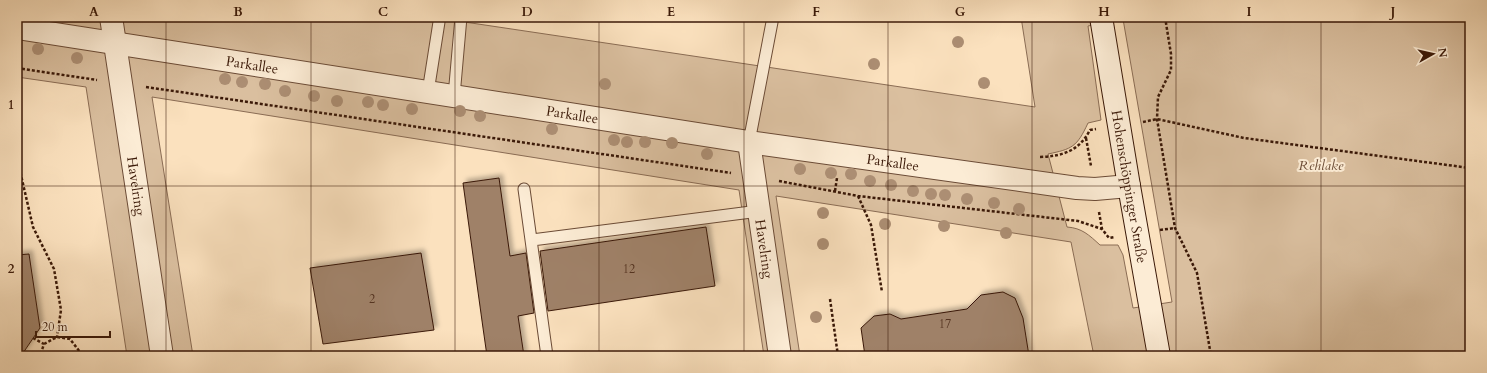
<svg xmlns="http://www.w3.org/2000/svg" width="1487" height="373" font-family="Cardo,serif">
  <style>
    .green { fill: #dabf9f; stroke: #8a6c54; fill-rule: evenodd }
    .building { fill: #9f8167; stroke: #3b1908; filter: url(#shadow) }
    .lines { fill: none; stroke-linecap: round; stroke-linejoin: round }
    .lane-casing { stroke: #6b4b36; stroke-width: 13 }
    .street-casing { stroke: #6b4b36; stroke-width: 24 }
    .secondary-casing { stroke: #3b1908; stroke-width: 24 }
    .path { stroke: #3b1908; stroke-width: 2.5; stroke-dasharray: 3 2; stroke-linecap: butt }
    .lane { stroke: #fcecd5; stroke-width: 11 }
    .street { stroke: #fcecd5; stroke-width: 22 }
    .secondary { stroke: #fcecd5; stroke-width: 22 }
    .tree { fill: #ac8e73 }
    .grid { fill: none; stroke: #3b1908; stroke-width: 1; stroke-opacity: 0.55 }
    .labels { text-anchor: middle; stroke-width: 4; stroke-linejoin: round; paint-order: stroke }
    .number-label { font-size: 12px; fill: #543320 }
    .street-label { font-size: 14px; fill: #3b1908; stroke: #fcecd5 }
    .park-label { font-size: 14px; font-style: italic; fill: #6b4b35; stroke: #fcecd5 }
    .neatline { fill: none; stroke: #3b1908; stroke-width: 1.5 }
    .grid-label { font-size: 13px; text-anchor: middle; font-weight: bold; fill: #3b1908 }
  </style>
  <defs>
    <filter id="shadow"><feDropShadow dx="3.5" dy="-3.5" stdDeviation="2" flood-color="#0004"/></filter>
  </defs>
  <rect width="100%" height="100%" fill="#fbe1be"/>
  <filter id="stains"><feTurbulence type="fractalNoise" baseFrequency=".005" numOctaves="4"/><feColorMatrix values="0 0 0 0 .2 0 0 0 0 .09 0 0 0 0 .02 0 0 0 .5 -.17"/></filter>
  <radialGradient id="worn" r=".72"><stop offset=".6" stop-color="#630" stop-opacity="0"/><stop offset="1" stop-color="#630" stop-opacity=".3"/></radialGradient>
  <!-- green -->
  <path class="green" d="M17,17H431L1035,107L1021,17H1470V356H1094L1071,242L776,196L800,356H764L739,190L152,97L193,356H127L86,87L17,77ZM1123,19L1172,302L1133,308L1123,255L1118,245H1100C1089,235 1082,228 1067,227L1048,154C1072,149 1077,147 1088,123L1101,120L1088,26Z"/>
  <!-- building -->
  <path class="building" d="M499,178L510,256L526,253L534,313L518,316L524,356H487L483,328L463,183Z
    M706,227L715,286L548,311L540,251Z
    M421,253L434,330L323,344L310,268Z
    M29,254L40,328L21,356H17V255Z
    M1003,292L1015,298L1023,318L1029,356H865L861,328L874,316L890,314L901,319L967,309L981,295Z"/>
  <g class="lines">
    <defs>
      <path id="lane" d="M428,92L439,22L438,17
        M454,96L461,17
        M749,142L773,17
        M524,189L547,356
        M532,240L759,211"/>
      <g id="street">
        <path id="s1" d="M111,17L162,356"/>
        <path id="s2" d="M17,28L749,142L1077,188L1095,189L1129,186"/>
        <path id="s3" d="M749,142L780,356"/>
      </g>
      <g id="secondary">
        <path id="s4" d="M1101,17L1129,186L1159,356"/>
      </g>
    </defs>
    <!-- lane casing -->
    <use href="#lane" class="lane-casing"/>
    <!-- street casing -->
    <use href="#street" class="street-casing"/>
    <!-- secondary casing -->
    <use href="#secondary" class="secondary-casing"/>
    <!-- path -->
    <path class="path" d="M1165,17L1171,54V70L1158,97L1157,119L1175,228L1197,273L1211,356
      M17,68L97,80
      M146,87L731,173
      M1143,122L1157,119L1244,138L1470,168
      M1086,138L1091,166
      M1040,157C1063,156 1079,151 1090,130L1096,129
      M17,158L33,227L54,269L61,310L57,337
      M779,181L858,196L1078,221L1102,229L1109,238L1115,237
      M835,191L837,178
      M858,196L871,225L882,292
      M1099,212L1102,229
      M1160,230L1175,228
      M830,299L838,356
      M33,338L44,344L40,356
      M44,344L57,337L70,339L83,356"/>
    <!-- lane -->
    <use href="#lane" class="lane"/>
    <!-- street -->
    <use href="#street" class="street"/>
    <!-- secondary -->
    <use href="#secondary" class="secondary"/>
  </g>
  <!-- trees -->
  <g class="tree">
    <circle cx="958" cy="42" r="6"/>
    <circle cx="38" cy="49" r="6"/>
    <circle cx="77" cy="58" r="6"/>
    <circle cx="874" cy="64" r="6"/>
    <circle cx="225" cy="79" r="6"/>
    <circle cx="242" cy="82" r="6"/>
    <circle cx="984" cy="83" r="6"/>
    <circle cx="265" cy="84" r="6"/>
    <circle cx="605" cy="84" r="6"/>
    <circle cx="285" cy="91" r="6"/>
    <circle cx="314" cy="96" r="6"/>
    <circle cx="337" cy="101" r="6"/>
    <circle cx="368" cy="102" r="6"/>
    <circle cx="383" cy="105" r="6"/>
    <circle cx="412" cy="109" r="6"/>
    <circle cx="460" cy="111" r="6"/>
    <circle cx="480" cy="116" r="6"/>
    <circle cx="552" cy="129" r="6"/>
    <circle cx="614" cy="140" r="6"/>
    <circle cx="627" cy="142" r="6"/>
    <circle cx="645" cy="142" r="6"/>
    <circle cx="672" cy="143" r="6"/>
    <circle cx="707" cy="154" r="6"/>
    <circle cx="800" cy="169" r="6"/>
    <circle cx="831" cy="173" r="6"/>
    <circle cx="851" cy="174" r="6"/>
    <circle cx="870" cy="181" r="6"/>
    <circle cx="891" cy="185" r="6"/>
    <circle cx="913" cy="191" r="6"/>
    <circle cx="931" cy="194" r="6"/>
    <circle cx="945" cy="195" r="6"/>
    <circle cx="967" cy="199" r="6"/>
    <circle cx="994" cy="203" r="6"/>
    <circle cx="1019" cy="209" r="6"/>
    <circle cx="823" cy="213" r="6"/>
    <circle cx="885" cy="224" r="6"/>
    <circle cx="944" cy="226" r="6"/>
    <circle cx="1006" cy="233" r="6"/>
    <circle cx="823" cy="244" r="6"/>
    <circle cx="816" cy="317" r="6"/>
  </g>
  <!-- grid -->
  <path class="grid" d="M166,17V356M311,17V356M455,17V356M599,17V356M744,17V356M888,17V356M1032,17V356M1176,17V356M1321,17V356M17,186H1470"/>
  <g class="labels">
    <!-- number labels -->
    <g class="number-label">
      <text x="629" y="273">12</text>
      <text x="372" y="303">2</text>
      <text x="945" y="328">17</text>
    </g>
    <!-- street labels -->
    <g class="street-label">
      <text dy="5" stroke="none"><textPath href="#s2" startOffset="238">Parkallee</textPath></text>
      <text dy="5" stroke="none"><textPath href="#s2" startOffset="562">Parkallee</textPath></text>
      <text dy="5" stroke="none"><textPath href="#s2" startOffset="886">Parkallee</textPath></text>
      <text dy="5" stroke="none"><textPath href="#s1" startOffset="171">Havelring</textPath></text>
      <text dy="5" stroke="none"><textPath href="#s4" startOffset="172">Hohenschöppinger Straße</textPath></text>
      <text dy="5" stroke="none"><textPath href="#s3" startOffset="108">Havelring</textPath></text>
    </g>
    <!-- park labels -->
    <g class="park-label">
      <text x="1321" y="170">Rehlake</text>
    </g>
  </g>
  <!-- margin -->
  <rect width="1487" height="373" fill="none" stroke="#fbe1be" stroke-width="44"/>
  <!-- north arrow -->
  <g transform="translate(1433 54) rotate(82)" stroke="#fcecd5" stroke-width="3" paint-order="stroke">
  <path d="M0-3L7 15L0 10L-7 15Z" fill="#3b1908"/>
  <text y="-6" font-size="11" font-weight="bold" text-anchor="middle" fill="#3b1908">N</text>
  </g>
  <!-- scale -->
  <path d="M36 331v6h74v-6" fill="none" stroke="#3b1908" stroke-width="2"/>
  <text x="42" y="331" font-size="12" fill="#3b1908" stroke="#fcecd5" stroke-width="3" paint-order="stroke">20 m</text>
  <rect x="22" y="22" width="1443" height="329" class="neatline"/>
  <g class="grid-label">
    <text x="94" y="16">A</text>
    <text x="238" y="16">B</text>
    <text x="383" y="16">C</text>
    <text x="527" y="16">D</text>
    <text x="671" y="16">E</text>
    <text x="816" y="16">F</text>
    <text x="960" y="16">G</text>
    <text x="1104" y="16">H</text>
    <text x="1249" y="16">I</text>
    <text x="1393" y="16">J</text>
    <text x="11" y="109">1</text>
    <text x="11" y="273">2</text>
  </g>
  <rect width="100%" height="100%" filter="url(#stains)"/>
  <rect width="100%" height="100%" fill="url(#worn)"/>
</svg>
